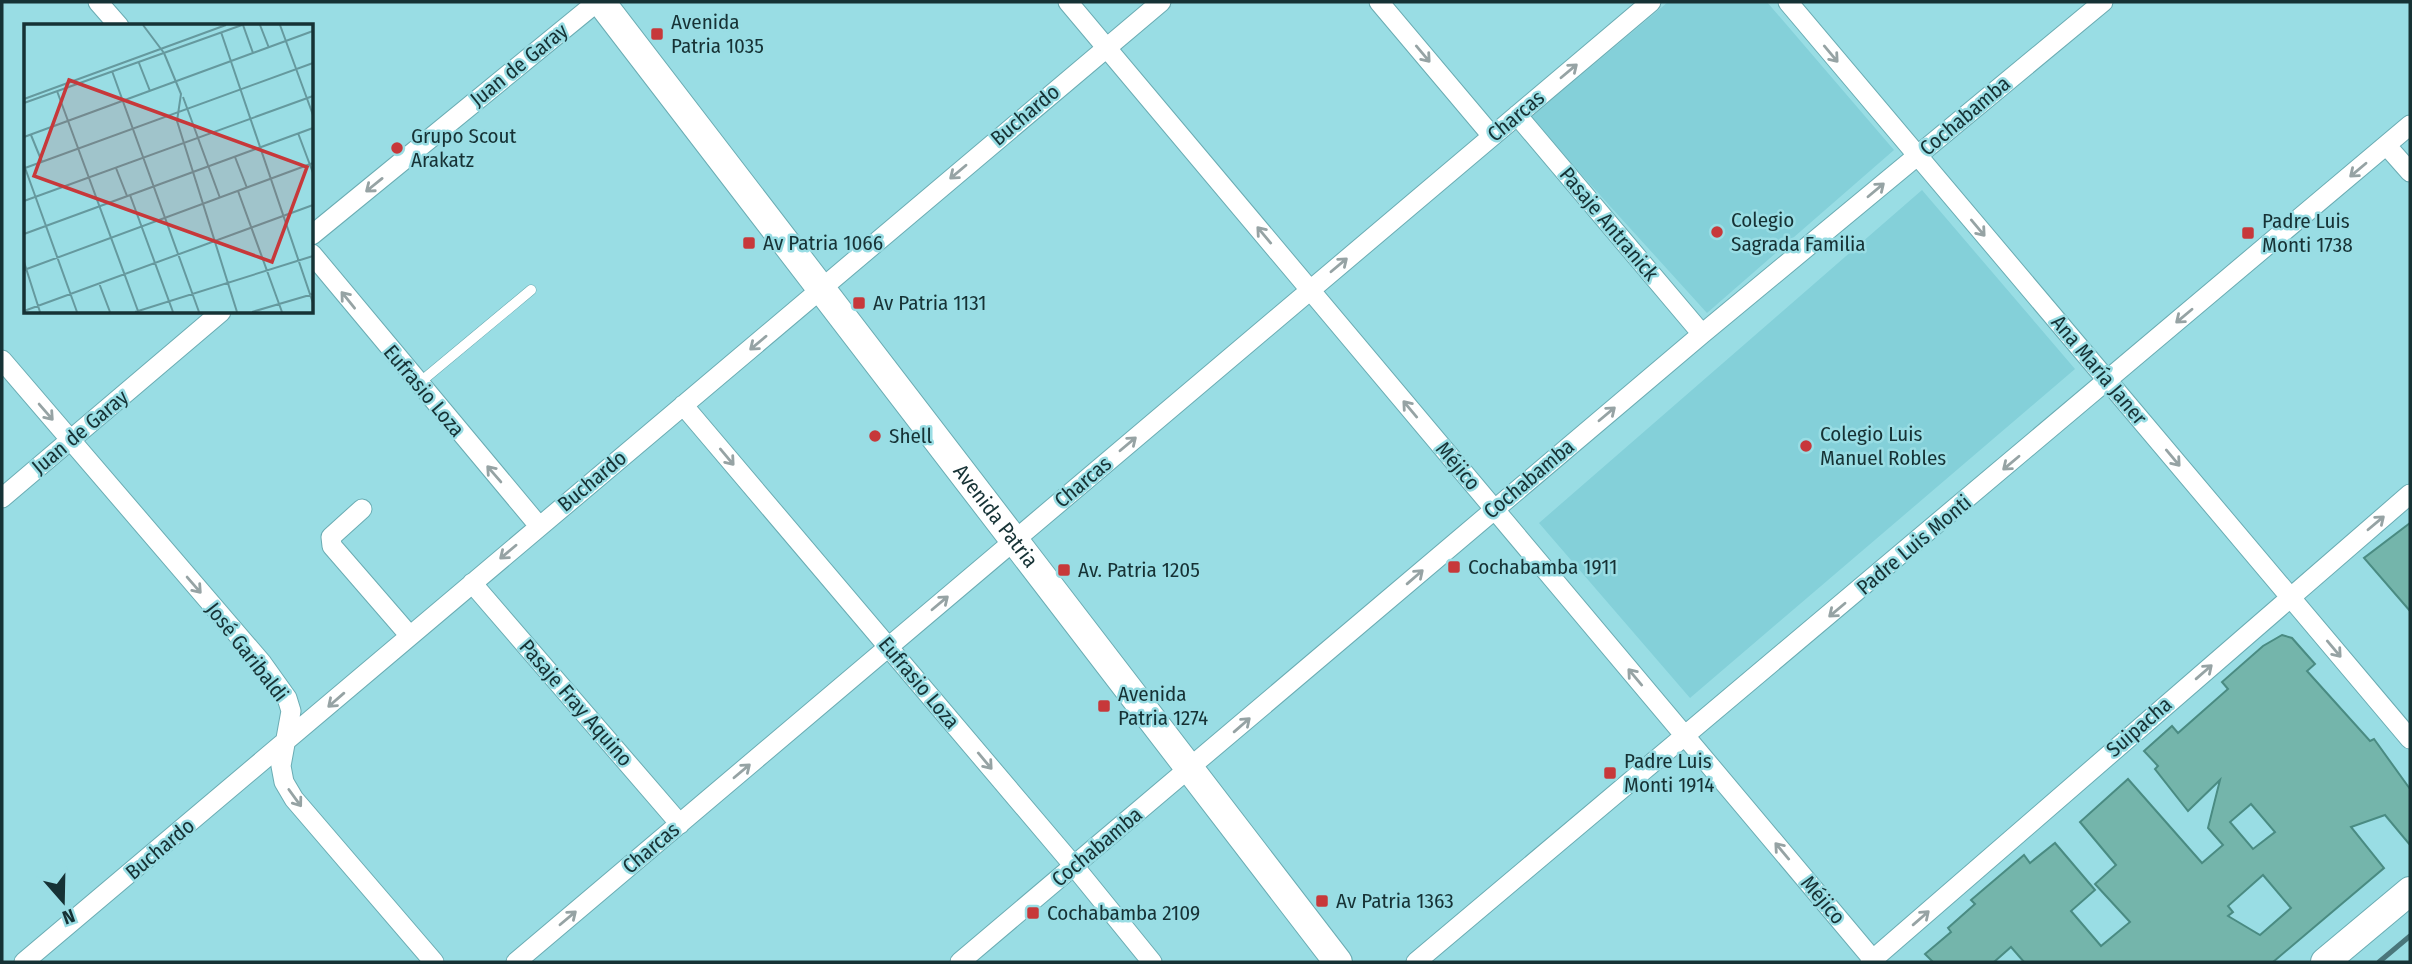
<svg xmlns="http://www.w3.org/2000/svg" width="2412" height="964" font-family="'Fira Sans Condensed',sans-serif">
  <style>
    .built { fill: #84d0d9 }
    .building { fill: #74b5ab; stroke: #4a8b82; stroke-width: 2; fill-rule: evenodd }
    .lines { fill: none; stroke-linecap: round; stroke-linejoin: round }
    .lane-casing { stroke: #6aacb3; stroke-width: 11 }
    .street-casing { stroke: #6aacb3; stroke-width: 21 }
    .secondary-casing { stroke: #6aacb3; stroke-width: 30 }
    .lane { stroke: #fff; stroke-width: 10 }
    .street { stroke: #fff; stroke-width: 19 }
    .secondary { stroke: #fff; stroke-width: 28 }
    .rail { stroke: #4a767b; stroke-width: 5 }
    .oneway { stroke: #96a3a4 }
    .poi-dot { fill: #c7383a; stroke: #99dde4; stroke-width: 2.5 }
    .labels { text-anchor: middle; stroke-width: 5; stroke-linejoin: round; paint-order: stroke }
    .poi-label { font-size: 21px; fill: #163235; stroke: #99dde4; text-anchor: start }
    .street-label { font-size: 21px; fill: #163235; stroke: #99dde4 }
    .inset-road { fill: none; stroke: #65999e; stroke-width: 2 }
    .view { fill: #c7383a; fill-opacity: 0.15; stroke: #c7383a; stroke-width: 3.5 }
    .inset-edge { fill: none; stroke: #163235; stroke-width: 3.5 }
  </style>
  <rect width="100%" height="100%" fill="#99dde4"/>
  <!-- built -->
  <path class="built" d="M1668,2H1767L1894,150L1707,313L1530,118Z
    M1922,190L2075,369L1690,698L1539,523Z"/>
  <!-- building -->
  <path class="building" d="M2410,523V611L2364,558Z
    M2282,635L2292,638L2315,664L2307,671L2370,741L2374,739L2410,789V845L2385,815L2351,827L2384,868L2273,962H2024L2011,947L1994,962H1933L1925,954L1951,932L1948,928L1975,904L1971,900L2024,855L2030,863L2055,843L2095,890L2071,911L2101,946L2130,922L2095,884L2116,865L2080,822L2128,779L2202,863L2223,845L2208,828L2220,780L2188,811L2155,769L2158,766L2144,751L2172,726L2178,733L2228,689L2222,682L2263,646ZM2251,804L2275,832L2253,849L2230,822ZM2263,875L2291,908L2260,935L2228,916L2233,912L2228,906Z"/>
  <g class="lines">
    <defs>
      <path id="lane" d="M418,384L531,290"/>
      <path id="street" d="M98,2L119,26
        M1068,2L1875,962
        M1379,2L1492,136
        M1788,2L2410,739
        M1517,115L1702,334
        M2387,146L2410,172
        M312,235L597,2
        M312,254L539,526
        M2,360L262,663L287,698L291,711L281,766L284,782L294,799L434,962
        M683,405L1074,866L1152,962
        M2,498L221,312
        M362,509L331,537L332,546L410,636
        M472,583L680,824
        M24,962L1161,2
        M516,962L1651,2
        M960,962L1702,334L2103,2
        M1416,962L2410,125
        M1870,962L2410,494"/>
      <g id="secondary">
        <path id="s1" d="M601,2L1338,962"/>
        <path d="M2325,962L2410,891"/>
      </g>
    </defs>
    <!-- lane casing -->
    <use href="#lane" class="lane-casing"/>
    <!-- street casing -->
    <use href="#street" class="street-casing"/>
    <!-- secondary casing -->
    <use href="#secondary" class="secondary-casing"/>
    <!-- lane -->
    <use href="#lane" class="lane"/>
    <!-- street -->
    <use href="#street" class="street"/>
    <!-- secondary -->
    <use href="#secondary" class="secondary"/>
    <!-- rail -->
    <path class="rail" d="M2379,962L2410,936"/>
  </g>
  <!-- one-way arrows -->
  <defs><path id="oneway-shaft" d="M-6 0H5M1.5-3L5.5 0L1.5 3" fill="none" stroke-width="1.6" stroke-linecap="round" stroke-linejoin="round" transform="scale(1.75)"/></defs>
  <g class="oneway">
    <use href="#oneway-shaft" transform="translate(1423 54) rotate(50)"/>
    <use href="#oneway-shaft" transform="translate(1831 54) rotate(50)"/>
    <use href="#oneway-shaft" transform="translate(1569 71) rotate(-40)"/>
    <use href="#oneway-shaft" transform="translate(2358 170) rotate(140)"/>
    <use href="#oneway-shaft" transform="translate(958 172) rotate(140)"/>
    <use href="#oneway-shaft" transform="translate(374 185) rotate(141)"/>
    <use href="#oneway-shaft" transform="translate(1876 190) rotate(-40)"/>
    <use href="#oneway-shaft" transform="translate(1978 228) rotate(50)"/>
    <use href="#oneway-shaft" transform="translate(1264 235) rotate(-130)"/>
    <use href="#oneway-shaft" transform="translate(1339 265) rotate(-40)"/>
    <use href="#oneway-shaft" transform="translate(348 300) rotate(-129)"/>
    <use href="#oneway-shaft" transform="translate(2184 316) rotate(140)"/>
    <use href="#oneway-shaft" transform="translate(758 343) rotate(140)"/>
    <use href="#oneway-shaft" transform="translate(1410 409) rotate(-130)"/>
    <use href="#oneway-shaft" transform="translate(46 412) rotate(49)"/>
    <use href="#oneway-shaft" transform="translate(1607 414) rotate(-40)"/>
    <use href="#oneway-shaft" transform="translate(1128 444) rotate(-40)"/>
    <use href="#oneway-shaft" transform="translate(727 457) rotate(50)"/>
    <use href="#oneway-shaft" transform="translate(2173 458) rotate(50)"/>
    <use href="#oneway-shaft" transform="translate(2011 463) rotate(140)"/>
    <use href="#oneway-shaft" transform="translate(494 474) rotate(-131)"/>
    <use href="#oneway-shaft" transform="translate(2376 523) rotate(-40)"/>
    <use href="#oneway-shaft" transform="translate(508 552) rotate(140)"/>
    <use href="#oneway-shaft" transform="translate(1415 577) rotate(-41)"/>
    <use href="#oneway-shaft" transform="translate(194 585) rotate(49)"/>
    <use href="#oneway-shaft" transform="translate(940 603) rotate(-40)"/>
    <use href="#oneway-shaft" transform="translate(1837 610) rotate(140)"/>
    <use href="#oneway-shaft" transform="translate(2334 649) rotate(50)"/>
    <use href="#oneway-shaft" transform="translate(2204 672) rotate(-41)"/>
    <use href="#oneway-shaft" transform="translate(1635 677) rotate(-130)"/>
    <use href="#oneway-shaft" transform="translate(336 700) rotate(139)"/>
    <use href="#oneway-shaft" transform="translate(1242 725) rotate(-41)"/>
    <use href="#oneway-shaft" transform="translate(985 761) rotate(50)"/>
    <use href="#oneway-shaft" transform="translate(742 771) rotate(-40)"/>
    <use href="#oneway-shaft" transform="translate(295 798) rotate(54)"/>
    <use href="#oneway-shaft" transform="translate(1782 851) rotate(-130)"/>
    <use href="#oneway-shaft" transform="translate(568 918) rotate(-40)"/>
    <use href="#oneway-shaft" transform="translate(1921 918) rotate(-41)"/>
  </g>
  <!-- markers -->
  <g class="poi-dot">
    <rect x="650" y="27" width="14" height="14" rx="3.5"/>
    <circle cx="397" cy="148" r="7"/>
    <circle cx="1717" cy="232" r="7"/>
    <rect x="2241" y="226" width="14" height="14" rx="3.5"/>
    <rect x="742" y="236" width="14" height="14" rx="3.5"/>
    <rect x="852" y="296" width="14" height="14" rx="3.5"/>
    <circle cx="875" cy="436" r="7"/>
    <circle cx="1806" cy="446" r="7"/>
    <rect x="1447" y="560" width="14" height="14" rx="3.5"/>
    <rect x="1057" y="563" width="14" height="14" rx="3.5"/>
    <rect x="1097" y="699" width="14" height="14" rx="3.5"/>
    <rect x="1603" y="766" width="14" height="14" rx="3.5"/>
    <rect x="1315" y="894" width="14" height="14" rx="3.5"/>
    <rect x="1026" y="906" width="14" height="14" rx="3.5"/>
  </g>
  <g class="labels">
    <!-- poi labels -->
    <g class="poi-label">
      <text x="671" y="29">Avenida<tspan x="671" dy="24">Patria 1035</tspan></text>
      <text x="411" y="143">Grupo Scout<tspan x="411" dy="24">Arakatz</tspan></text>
      <text x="1731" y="227">Colegio<tspan x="1731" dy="24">Sagrada Familia</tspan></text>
      <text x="2262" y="228">Padre Luis<tspan x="2262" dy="24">Monti 1738</tspan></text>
      <text x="763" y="250">Av Patria 1066</text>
      <text x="873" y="310">Av Patria 1131</text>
      <text x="1820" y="441">Colegio Luis<tspan x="1820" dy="24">Manuel Robles</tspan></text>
      <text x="889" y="443">Shell</text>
      <text x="1468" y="574">Cochabamba 1911</text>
      <text x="1078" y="577">Av. Patria 1205</text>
      <text x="1118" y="701">Avenida<tspan x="1118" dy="24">Patria 1274</tspan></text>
      <text x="1624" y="768">Padre Luis<tspan x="1624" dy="24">Monti 1914</tspan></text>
      <text x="1336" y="908">Av Patria 1363</text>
      <text x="1047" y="920">Cochabamba 2109</text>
    </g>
    <!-- street labels -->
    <g class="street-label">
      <text transform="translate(519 65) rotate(-39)" y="7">Juan de Garay</text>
      <text transform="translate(1025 115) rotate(-40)" y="7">Buchardo</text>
      <text transform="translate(1516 116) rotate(-40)" y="7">Charcas</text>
      <text transform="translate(1965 116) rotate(-40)" y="7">Cochabamba</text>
      <text transform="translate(1609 224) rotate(50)" y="7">Pasaje Antranick</text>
      <text transform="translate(2099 370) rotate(50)" y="7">Ana María Janer</text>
      <text transform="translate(424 391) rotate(50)" y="7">Eufrasio Loza</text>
      <text transform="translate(80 432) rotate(-40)" y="7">Juan de Garay</text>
      <text transform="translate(1458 466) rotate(50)" y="7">Méjico</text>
      <text transform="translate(1529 479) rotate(-40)" y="7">Cochabamba</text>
      <text transform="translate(592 481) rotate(-40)" y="7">Buchardo</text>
      <text transform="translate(1083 482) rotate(-40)" y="7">Charcas</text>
      <text dy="7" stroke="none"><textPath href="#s1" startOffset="648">Avenida Patria</textPath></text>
      <text transform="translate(1914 545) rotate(-40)" y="7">Padre Luis Monti</text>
      <text transform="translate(247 652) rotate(52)" y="7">José Garibaldi</text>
      <text transform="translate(919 683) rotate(50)" y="7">Eufrasio Loza</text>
      <text transform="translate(576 703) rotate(49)" y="7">Pasaje Fray Aquino</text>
      <text transform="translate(2139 727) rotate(-41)" y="7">Suipacha</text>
      <text transform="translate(1097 847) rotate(-40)" y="7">Cochabamba</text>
      <text transform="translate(651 848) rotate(-40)" y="7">Charcas</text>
      <text transform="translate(160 849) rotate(-40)" y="7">Buchardo</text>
      <text transform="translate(1823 900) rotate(50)" y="7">Méjico</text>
    </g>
  </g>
  <!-- overview -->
  <g transform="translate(24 24)">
    <rect width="289" height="289" fill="#99dde4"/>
    <path class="inset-road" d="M119,1L140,29M219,1L229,29M236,1L245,24M256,1L289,91M197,8L289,279M140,29L157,70L153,97L213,288M115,39L126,67M88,47L175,288M33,67L114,287M159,73L196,174M0,75L202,1M0,79L218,1M274,109L289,149M7,111L18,138M0,113L289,7M211,133L223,164M0,141L53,288M1,144L289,39M92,144L103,172M214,167L258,288M106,171L149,288M0,177L289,72M0,210L289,104M0,238L16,288M0,246L289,139M75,259L86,288M0,287L289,181M111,288L289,232M228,288L289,270"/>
    <path class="view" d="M45,56L283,143L248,238L10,152Z"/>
    <rect width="289" height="289" class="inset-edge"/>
  </g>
  <!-- border -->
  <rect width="2412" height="964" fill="none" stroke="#163235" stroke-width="7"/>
  <!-- north arrow -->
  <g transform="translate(63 901) rotate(160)" stroke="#99dde4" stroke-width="5" paint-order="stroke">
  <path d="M0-5L12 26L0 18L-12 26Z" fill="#163235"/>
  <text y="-10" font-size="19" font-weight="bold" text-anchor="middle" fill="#163235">N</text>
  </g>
</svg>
